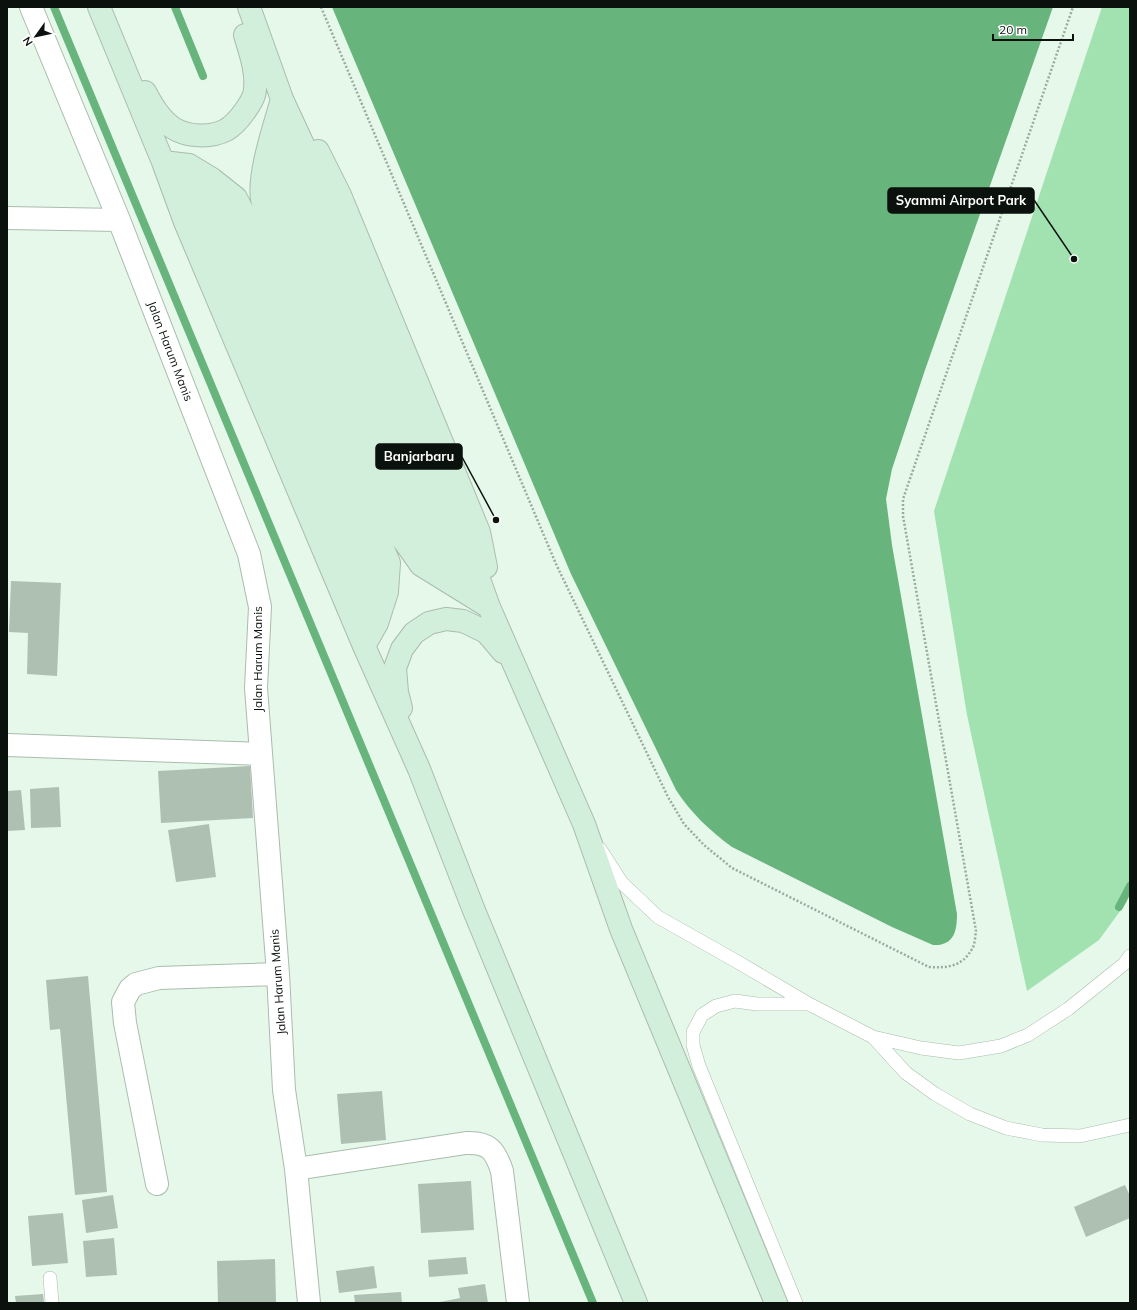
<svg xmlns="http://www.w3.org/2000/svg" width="1137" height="1310" font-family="Mulish,sans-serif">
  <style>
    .green { fill: #a1e2b0 }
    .water { fill: #67b57d }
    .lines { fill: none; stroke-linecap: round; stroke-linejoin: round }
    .stream { stroke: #67b57d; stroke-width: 8 }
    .building { fill: #aec0b2 }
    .lane-casing { stroke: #aabcad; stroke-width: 14 }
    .street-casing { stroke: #aabcad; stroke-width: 24 }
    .secondary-casing { stroke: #aabcad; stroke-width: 24 }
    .path { stroke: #9baa9e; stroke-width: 2.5; stroke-dasharray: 2 2; stroke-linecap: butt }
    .lane { stroke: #fff; stroke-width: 13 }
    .street { stroke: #fff; stroke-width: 22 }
    .secondary { stroke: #d1efda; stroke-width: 22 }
    .labels { text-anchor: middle; stroke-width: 3; stroke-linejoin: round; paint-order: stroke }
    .street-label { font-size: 12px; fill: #0b120d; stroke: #fff }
    .leader { fill: none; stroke: #0b120d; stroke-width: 1.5 }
    .callout-dot { fill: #0b120d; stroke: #fff; stroke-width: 1.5 }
    .callout { fill: #0b120d; stroke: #0b120d; stroke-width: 1.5 }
    .callout-label { font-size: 13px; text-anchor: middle; font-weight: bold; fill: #fff }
  </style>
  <rect width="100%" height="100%" fill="#e5f8e9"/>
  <!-- green -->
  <path class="green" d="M1102,7H1130V894L1126,903L1099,940L1027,991L967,715L934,511Z"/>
  <!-- water -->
  <path class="water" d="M332,7H1053L925,370L892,469L886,499L892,545L957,914C957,931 954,946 933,945L892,927L732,847C709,830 692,814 676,790L571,574Z"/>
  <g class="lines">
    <!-- stream -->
    <path class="stream" d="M54,7L593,1303
      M175,7L203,76
      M1119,907L1130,886"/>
  </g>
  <!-- building -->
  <path class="building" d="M11,581L61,583L57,676L27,674L28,633L9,632Z
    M250,766L253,818L161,823L158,771Z
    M59,787L61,827L31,828L30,789Z
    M21,790L25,830L7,831V791Z
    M209,824L216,877L176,882L168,830Z
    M88,976L107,1192L75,1195L60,1029L50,1030L46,980Z
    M382,1091L386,1140L341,1144L337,1094Z
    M471,1181L474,1230L421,1233L418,1184Z
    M1125,1185L1130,1196V1218L1086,1237L1074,1207Z
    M113,1195L118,1228L86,1233L82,1200Z
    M63,1213L68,1263L32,1266L28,1216Z
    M114,1238L117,1275L86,1277L83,1241Z
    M466,1257L468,1274L429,1277L428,1260Z
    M275,1259L276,1302L218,1303L217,1261Z
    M374,1266L377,1288L339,1293L336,1271Z
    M485,1284L488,1303H435L460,1298L458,1288Z
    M401,1292L402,1303H355L354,1295Z
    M43,1294L44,1303H16L15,1296Z"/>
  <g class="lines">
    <defs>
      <path id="lane" d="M600,849L622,883L658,917L736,961L809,1004L873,1037L921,1048L959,1053L1001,1046L1028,1035L1068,1009L1124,964L1130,956
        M873,1037L906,1073L935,1094L970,1114L1006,1128L1042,1135L1080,1136L1130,1125
        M50,1278L52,1303
        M796,1303L699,1066L693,1045V1032L702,1015L716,1006L735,1001L757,1004H809"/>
      <path id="street" d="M31,7L119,220L249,554L260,607L256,688L278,974L284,1090L296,1169L309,1303
        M7,218L119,220
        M7,745L261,754
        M296,1169L466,1143C489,1142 495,1150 502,1171L518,1303
        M157,1184L125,1023L123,1002L130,989L136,984L159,978L278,974"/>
      <path id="secondary" d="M99,7L163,162L185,222L364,646L419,769L473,908L636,1303
        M249,7L282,99L307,153L323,199L471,557L489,607L584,824L621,929L776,1303
        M145,92C152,105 160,119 173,128C187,137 211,138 226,130C233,126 240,118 245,111C249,105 255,97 255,89C257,71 250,52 245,35
        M282,99C275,125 258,173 262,199C264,208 268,217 270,226L397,531L421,565L489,607
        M283,132L281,164L282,198L289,220L415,524L434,554L464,580
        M318,151L340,195L479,532L486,567
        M293,153L295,174L304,208L433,514L449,544L468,569
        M163,162L189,165L212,179L236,198L245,216L276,287L389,563L387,592L377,623L364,646
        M177,178L192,198L205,220L342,551L358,593L360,607
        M192,180L207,192L220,208L234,237L358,536L371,567V596L367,623
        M401,708L397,692L395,668L402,649L414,633L429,623L446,619L463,621L486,632L503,652"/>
    </defs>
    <!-- lane casing -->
    <use href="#lane" class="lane-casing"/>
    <!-- street casing -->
    <use href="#street" class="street-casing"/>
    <!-- secondary casing -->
    <use href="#secondary" class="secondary-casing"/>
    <!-- path -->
    <path class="path" d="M321,7L556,564L668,797L684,824L704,845L732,868L929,967C947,968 962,967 972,949C975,945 975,937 976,931L903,516V499L1073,7"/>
    <!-- lane -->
    <use href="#lane" class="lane"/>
    <!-- street -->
    <use href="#street" class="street"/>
    <!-- secondary -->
    <use href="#secondary" class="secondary"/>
  </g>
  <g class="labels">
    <!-- street labels -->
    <g class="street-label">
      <text transform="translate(170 351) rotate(69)" y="4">Jalan Harum Manis</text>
      <text transform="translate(258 659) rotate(-90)" y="4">Jalan Harum Manis</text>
      <text transform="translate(278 982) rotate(-94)" y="4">Jalan Harum Manis</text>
    </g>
  </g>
  <!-- callouts -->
  <path class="leader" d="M1074 259L1034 200M496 520L462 457"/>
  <g class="callout-dot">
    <circle cx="1074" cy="259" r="4"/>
    <circle cx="496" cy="520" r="4"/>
  </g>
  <g class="callout">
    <rect x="888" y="188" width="146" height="25" rx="4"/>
    <rect x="376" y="444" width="86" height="25" rx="4"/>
  </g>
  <g class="callout-label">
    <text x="961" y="205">Syammi Airport Park</text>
    <text x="419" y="461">Banjarbaru</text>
  </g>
  <!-- border -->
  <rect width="1137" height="1310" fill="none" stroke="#0b120d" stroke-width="16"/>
  <!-- north arrow -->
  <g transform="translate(36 36) rotate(237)" stroke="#ffffff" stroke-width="3" paint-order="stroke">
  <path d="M0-3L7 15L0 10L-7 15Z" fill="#0b120d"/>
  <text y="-6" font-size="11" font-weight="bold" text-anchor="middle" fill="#0b120d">N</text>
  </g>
  <!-- scale -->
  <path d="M993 34v6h80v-6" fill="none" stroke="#0b120d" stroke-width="2"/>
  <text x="999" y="34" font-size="12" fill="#0b120d" stroke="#ffffff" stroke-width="3" paint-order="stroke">20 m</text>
</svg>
